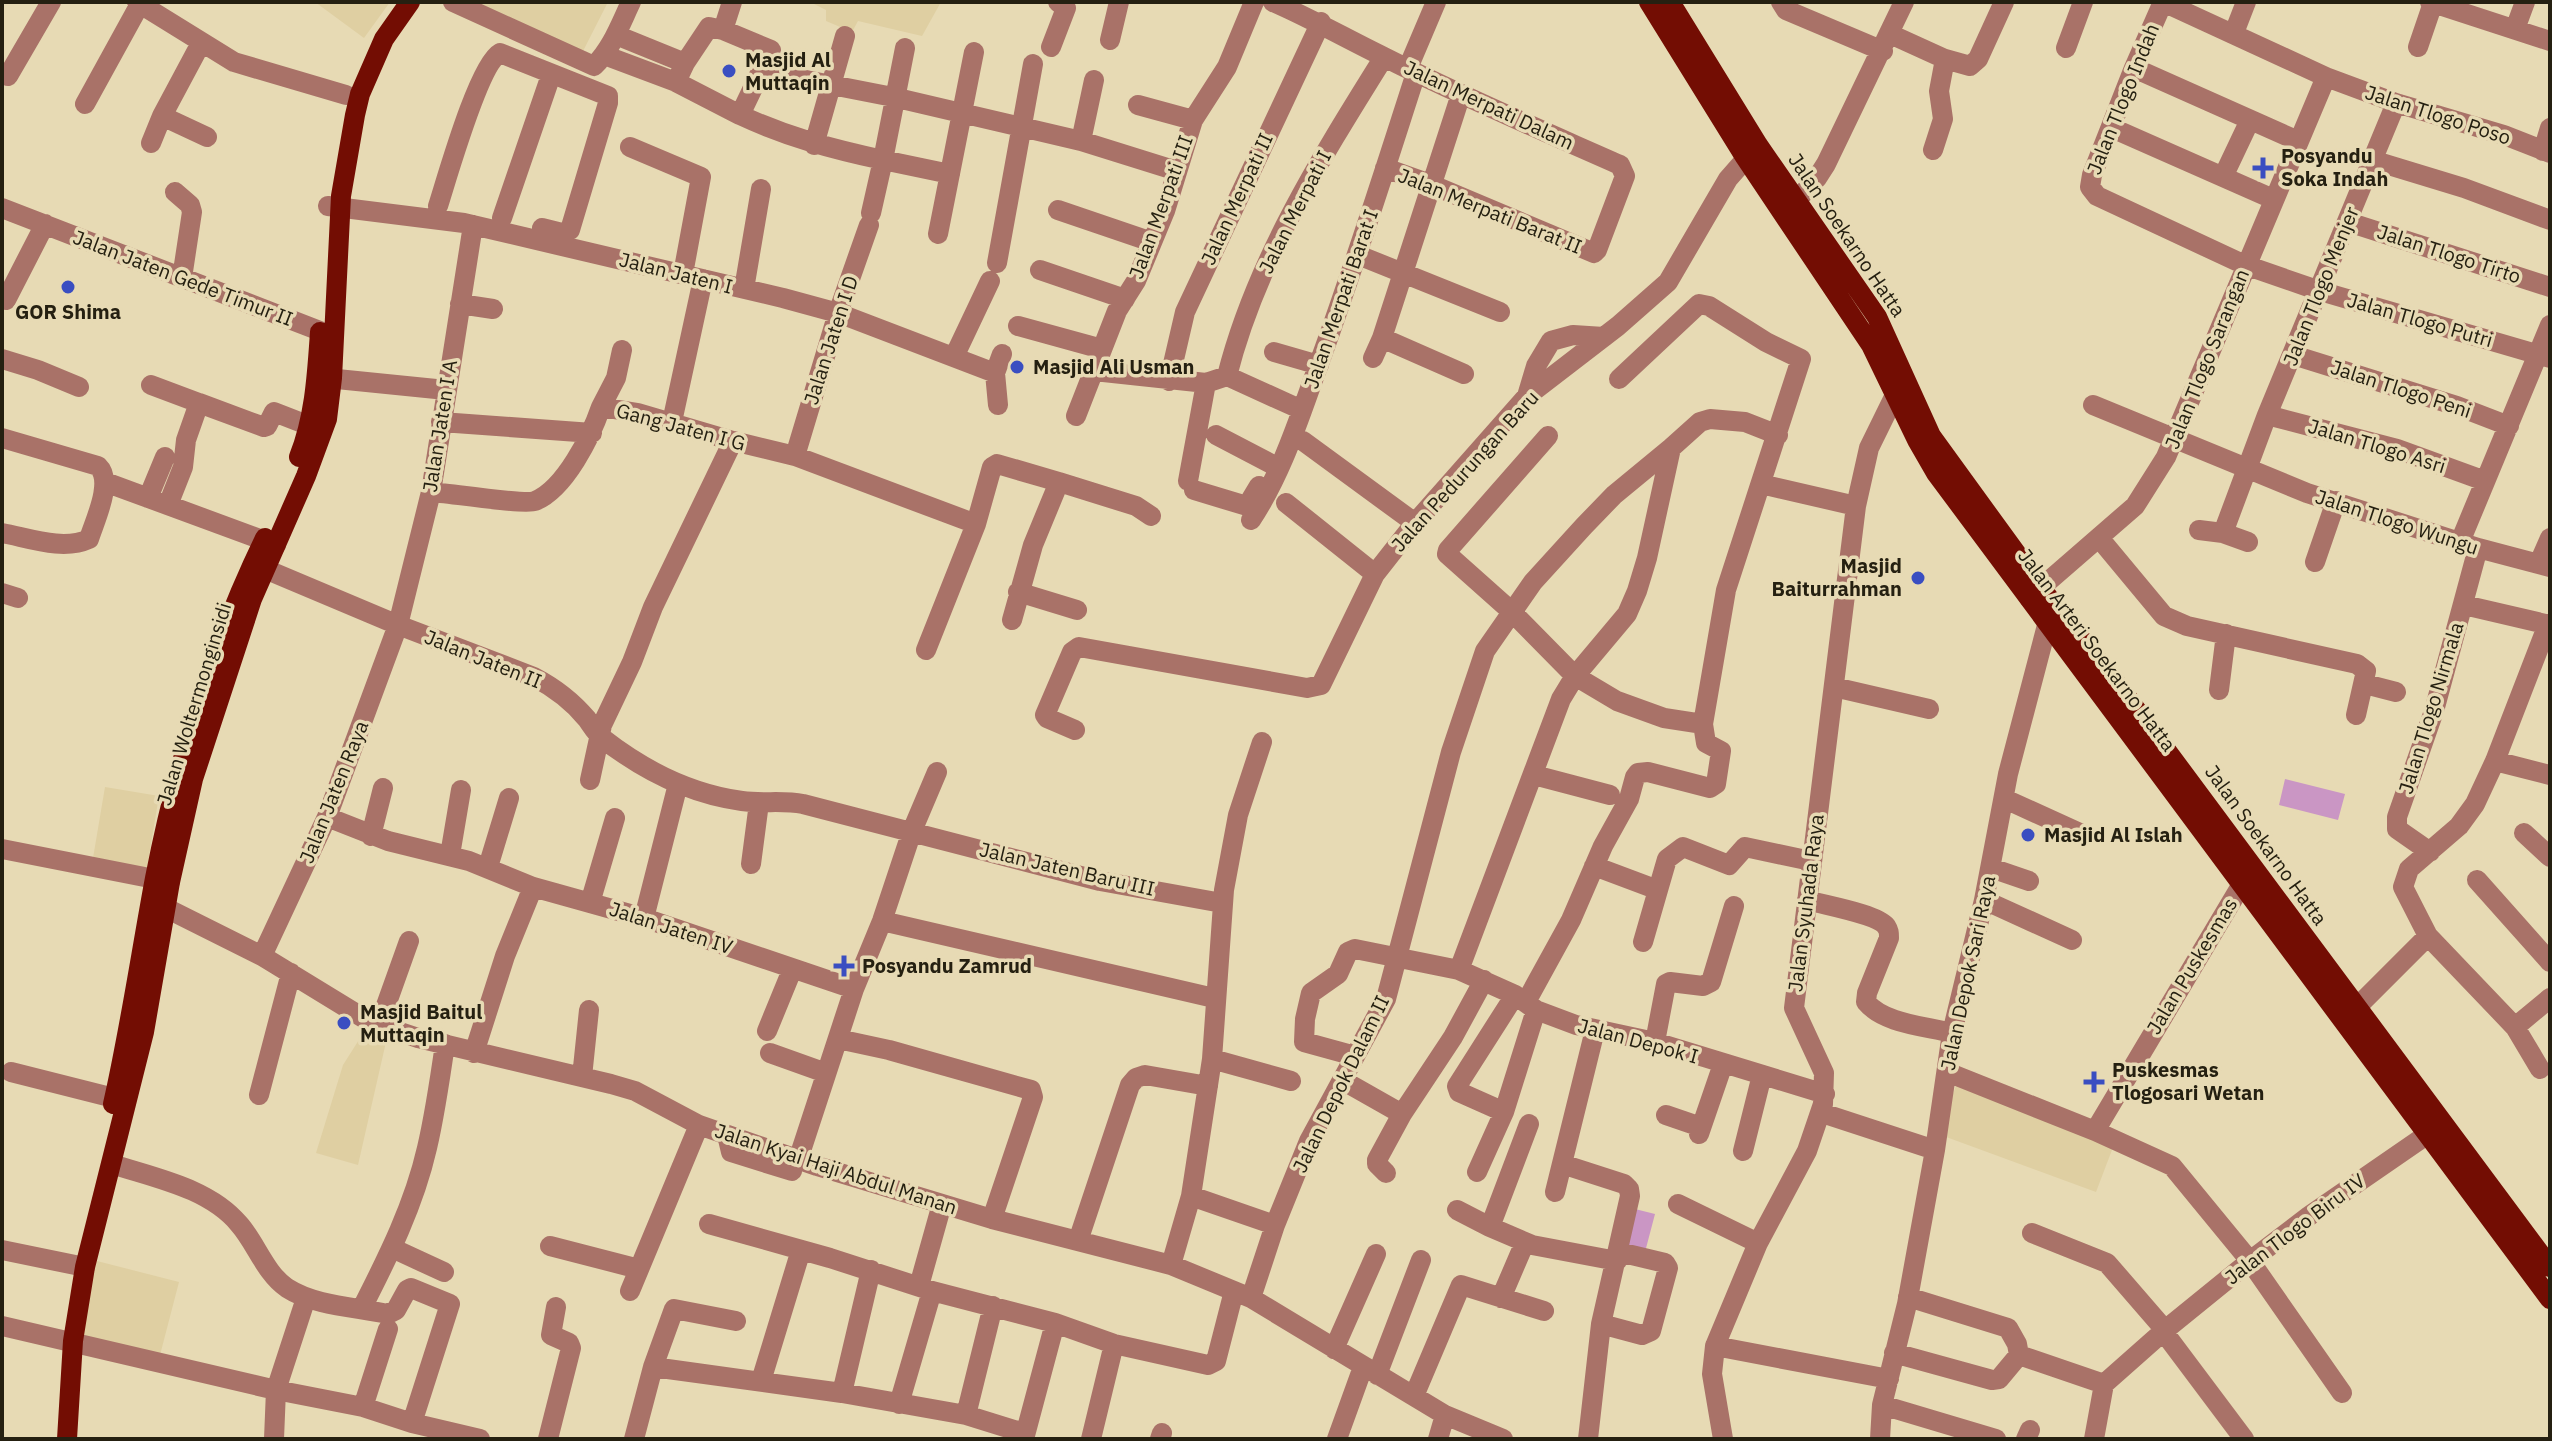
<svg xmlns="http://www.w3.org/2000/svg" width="2552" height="1441" font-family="'IBM Plex Sans',sans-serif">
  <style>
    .built { fill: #dfcfa2 }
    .green { fill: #ca96c4 }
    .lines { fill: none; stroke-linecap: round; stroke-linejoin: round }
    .minor { stroke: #a97268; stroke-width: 20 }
    .major { stroke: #730d03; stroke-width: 20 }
    .poi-dot { fill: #3a4ec1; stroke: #e7dab4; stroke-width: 3 }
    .labels { text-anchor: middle; stroke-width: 7; stroke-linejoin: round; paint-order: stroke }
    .poi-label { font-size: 20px; font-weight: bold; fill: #252011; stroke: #e7dab4; text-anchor: start }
    .street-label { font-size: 20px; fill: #252011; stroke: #e7dab4 }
  </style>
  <rect width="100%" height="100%" fill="#e7dab4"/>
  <!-- built -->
  <path class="built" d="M315,2H390L364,38Z
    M469,2H608L580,57Z
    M810,2H941L922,36L858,21L852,32L826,21V10Z
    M105,787L159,796L146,874L92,864Z
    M362,1035L386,1042L358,1165L316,1153L343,1065Z
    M1957,1083L2115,1142L2096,1192L1938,1134Z
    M97,1261L179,1282L159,1359L77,1337Z"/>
  <!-- green -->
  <path class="green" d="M2285,779L2345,794L2338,820L2279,805Z
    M1635,1209L1655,1214L1645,1252L1625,1247Z"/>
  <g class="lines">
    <!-- minor -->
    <path class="minor" d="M137,2L234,62L346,95
      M453,2L594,66C612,48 620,25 631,2
      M1273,2C1312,19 1347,39 1384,57C1461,96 1541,130 1620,165L1625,176L1597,250L1594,253L1430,184L1385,168
      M1781,2L1786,10L1883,51
      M2163,2L2134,68L2092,175L2090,187L2097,196L2245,265L2320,291L2550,358
      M2163,2L2326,77L2396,103L2504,135L2550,153
      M2430,2L2550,41
      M2515,29L2525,2
      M723,30L732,2
      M2234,33L2246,2
      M1890,34L1945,59L1970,66L1978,59L2004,2
      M616,35L685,63
      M1110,40L1119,2
      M1051,47L1066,8L1058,2
      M2418,47L2433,3
      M905,48L883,160L950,174
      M2066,48L2083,2
      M604,55L676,82L740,115L771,50L723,30L709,27L685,63L676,82
      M1408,68L1436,2
      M2134,68L2298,141
      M760,71L893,97L1081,141L1177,171
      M8,76L51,2
      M85,104L140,4
      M1138,105L1193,120
      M740,115C787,137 832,149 883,160L871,213
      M162,116L207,137
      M2112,128L2273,199
      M1081,141L1094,80
      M151,143L162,116L201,43
      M814,145L845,36
      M630,147L701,177L683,274
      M1933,150L1943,119L1939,91L1945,59
      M2543,151L2550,128
      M2372,160L2464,188L2550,220
      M2223,177L2250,120
      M175,192L190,205L192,212L182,278
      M328,206L464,223L783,298L838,313L995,373L1002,354
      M438,206C447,178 479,64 500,53L608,96V103L570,230L562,233L542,228
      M2,208L320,331
      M1058,210L1152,242
      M1785,213L1817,178L1826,164L1904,2
      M502,218L551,75
      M2348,222L2550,287
      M938,234L974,52
      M1358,255L1500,312
      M997,263L1033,64
      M1040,270L1125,299
      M744,289L761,189
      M2,298L6,300L45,224
      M460,304L493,309
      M1018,326L1102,349
      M1382,338L1464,374
      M1274,352L1319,365
      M2293,355L2457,406L2509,426
      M954,357L990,281
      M1373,358L1382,338L1461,94
      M2,359L38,370L79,387
      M1094,371L1206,383L1227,376L1302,410
      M995,373L998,405
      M1227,376C1256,261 1321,158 1384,57
      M317,377L446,390
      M1169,381L1185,312L1321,22
      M151,385L199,403
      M1527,396L1536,366L1551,341L1573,335L1604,337
      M2093,405L2307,493L2478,548L2550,567
      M601,407L616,378L622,350
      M2267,415L2397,449L2485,481
      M1076,416L1117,311L1136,281L1165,211L1193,120L1227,67L1254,2
      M441,422L592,433
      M672,422L703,279
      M1216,435L1279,468
      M1548,436L1448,550L1447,554L1511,611L1575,676L1617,701L1664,718L1703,724L1726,590L1801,359L1766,342L1709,306L1699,304L1619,379
      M2,438L98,466C114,481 95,520 89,539C63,551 29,538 2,533
      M1303,441L1415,523
      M795,456L838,313L869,225
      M1188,481L1206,383
      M105,482L276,545
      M1059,482L1136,506L1151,516
      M1761,484L1856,506
      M1194,490L1247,506L1259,486
      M431,492C447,493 525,505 535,501C565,489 591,436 601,407L638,413L733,441L795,456L976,524
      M148,498L165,457
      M1286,503L1375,574
      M168,505L183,467L186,440L199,403L264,427L267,426L274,412L310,426
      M1251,520C1282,473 1298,421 1317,369C1353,271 1384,172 1416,73
      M2199,530L2223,533L2248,542
      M2223,533L2267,415L2396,103
      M2100,539L2164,616L2187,626L2357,664L2366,671L2356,715
      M2460,542L2550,325
      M2315,562L2336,501
      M2539,563L2550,538
      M265,569L398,625L534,677C555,688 572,701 587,719C592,726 596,733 602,738C643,770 690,794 742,801C763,804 782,800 803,804L1100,881L1222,903
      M1018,592L1077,610
      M2,593L18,598
      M2029,598L2135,506L2166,457L2326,77
      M2464,605L2550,625
      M926,650L976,524L992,467L997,464L1059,482L1033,545L1012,620
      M2365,684L2396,692
      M1834,687L1929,709
      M2219,690L2226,634
      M1075,730L1047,718L1045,715L1072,652L1079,647L1307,688L1321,685L1375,574L1415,523L1527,396L1618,326L1668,282L1728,179L1757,146
      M2495,761L2550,775
      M1534,775L1610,795
      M590,780L602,725L632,662L653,607L733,441
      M2005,799L2080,833
      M327,817L388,841L469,861L533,887L644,918L854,989
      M2524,833L2550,857
      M371,836L383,788
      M2,849L170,882
      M2430,852L2397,829V817L2434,711L2478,548
      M450,855L461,790
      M751,864L759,803
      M1594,866L1658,890L1667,859L1683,847L1729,865L1745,847L1811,861
      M488,867L509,798
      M1991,868L2029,881
      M2477,880L2550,962
      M1807,900C1823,905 1877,914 1886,926C1889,931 1889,932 1889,938L1867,993L1866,1002C1884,1024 1926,1026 1952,1033
      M1984,900L2072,940
      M590,903L615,818
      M152,904L166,908L262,956L370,1022L418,1038L611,1084L635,1091L699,1125L817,1166L992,1219L1171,1265L1251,1298L1445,1415L1503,1439
      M644,918L678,784
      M882,921L1214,998
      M1643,942L1658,890
      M262,956L327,817L398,625L431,492L473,225
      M1459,970L1561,699L1575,676L1627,614L1637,591L1647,558L1671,448L1700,422L1710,419L1745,422L1778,435
      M1526,1002L1571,920L1603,846L1629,799L1635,777L1638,773L1648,772L1710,788L1716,784L1721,751L1706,743L1703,724
      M2356,1008L2428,936
      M379,1025L409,941
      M2515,1027L2550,998
      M767,1031L792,970
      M838,1039L889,1050L1031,1090L1033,1097L992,1219
      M1655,1042L1666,984L1670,982L1703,986L1711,982L1734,906
      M474,1053L505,956L533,887
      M770,1053L826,1073
      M1355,1056L1304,1042L1305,1019L1311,993L1338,974L1348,952L1355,949L1459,970L1515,995L1536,1010L1576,1025L1655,1042L1825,1094
      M1212,1059L1291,1081
      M2540,1069L2515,1027L2428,936L2403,887L2409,869L2459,826L2475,804L2495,761L2548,624
      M11,1072L114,1098
      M1947,1072L2095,1131L2172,1166L2250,1261L2342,1393
      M582,1077L589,1010
      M1342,1080L1402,1114L1453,1037L1484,980
      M259,1095L291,973
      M1504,1112L1459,1092L1457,1086L1515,995
      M1822,1113L1935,1150
      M1666,1115L1701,1127
      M1529,1124L1490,1227L1532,1245L1617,1261
      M2095,1131L2242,884
      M1699,1134L1723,1064
      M727,1135L731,1152L792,1171
      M1743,1151L1762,1075
      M798,1160L854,989L882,921L912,831L937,772
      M112,1164C155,1178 209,1188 239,1224C256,1243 265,1273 287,1288C315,1306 355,1307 388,1314L396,1310L407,1290L411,1288L450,1304L412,1423
      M1562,1164L1624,1184L1629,1189L1630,1196L1601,1324L1588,1439
      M1477,1172L1504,1112L1536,1010
      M1386,1173L1377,1164V1160L1402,1114
      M1555,1192L1595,1030
      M1191,1196L1275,1225
      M1678,1204L1758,1243
      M1457,1210L1490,1227
      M709,1224L830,1258L932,1291L1055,1323L1114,1344L1208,1365L1216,1361L1234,1291
      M2032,1233L2107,1263L2165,1330
      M1078,1241L1130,1085L1136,1078L1145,1075L1208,1086
      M550,1246L639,1269
      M392,1248L444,1272
      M2,1250L85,1267
      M1171,1265L1191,1196L1212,1059L1224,890L1238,815L1262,742
      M919,1286L942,1204
      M630,1291L699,1125
      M1908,1297L2008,1328L2017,1344L2019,1355L2104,1384
      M1251,1298L1275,1225L1309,1141L1386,999L1451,752L1485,651L1533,582L1584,526L1614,495L1671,448
      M1501,1298L1525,1242
      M362,1308C388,1257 414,1205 427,1148C435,1114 440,1079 445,1044
      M1601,1324L1642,1335L1651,1331L1668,1268L1665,1263L1619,1252
      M2,1326L276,1390L363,1407L412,1423L480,1439
      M2163,1331L2244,1439
      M1715,1346L1889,1379
      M1334,1349L1376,1254
      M1894,1353L1992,1380L1999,1379L2019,1355
      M653,1367L842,1393L966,1415L1024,1433
      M1377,1375L1421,1260
      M761,1381L801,1250
      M842,1393L871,1270
      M1414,1396L1461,1285L1544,1311
      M899,1404L932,1291
      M1882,1405L1996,1439
      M363,1407L388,1329
      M966,1415L993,1306
      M274,1439L276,1390L306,1298
      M548,1439L571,1348L569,1343L551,1335L556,1307
      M634,1439L653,1367L674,1309L736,1321
      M1024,1439L1055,1323
      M1091,1439L1114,1344
      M1160,1439L1162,1433
      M1337,1439L1363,1367
      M1438,1439L1445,1415
      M1723,1439L1712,1374L1715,1346L1758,1243L1807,1151L1823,1104L1824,1073L1794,1008L1856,506L1869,448L1896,393
      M1880,1439L1882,1405L1907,1304L1935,1150L1952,1033L1984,900L2008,774L2051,610
      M2026,1439L2030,1430
      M2094,1439L2104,1384L2165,1330L2250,1261L2309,1216L2428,1134"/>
    <!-- major -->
    <path class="major" d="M1649,2L1745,157L1871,345L1917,440L1936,473L2550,1299
      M1670,2L1758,145L1877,317L1931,436L2053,604L2120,688L2550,1267
      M299,457C315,416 317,375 320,332
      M113,1104C130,1029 141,953 155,878C178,761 213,645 265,538
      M67,1439L73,1341L85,1267L144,1032L170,882L193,779L252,599L306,476L327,419L332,378L341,196L355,115L360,94L384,39L410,2"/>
  </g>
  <!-- markers -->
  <g class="poi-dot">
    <circle cx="729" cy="71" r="8"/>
    <path d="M2259 156h8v8h8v8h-8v8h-8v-8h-8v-8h8z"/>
    <circle cx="68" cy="287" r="8"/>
    <circle cx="1017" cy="367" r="8"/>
    <circle cx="1918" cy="578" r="8"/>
    <circle cx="2028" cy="835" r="8"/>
    <path d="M840 954h8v8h8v8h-8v8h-8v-8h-8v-8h8z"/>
    <circle cx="344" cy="1023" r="8"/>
    <path d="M2090 1070h8v8h8v8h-8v8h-8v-8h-8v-8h8z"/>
  </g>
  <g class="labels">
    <!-- poi labels -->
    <g class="poi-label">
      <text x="745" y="67">Masjid Al<tspan x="745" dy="23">Muttaqin</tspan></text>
      <text x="2281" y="163">Posyandu<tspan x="2281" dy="23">Soka Indah</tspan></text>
      <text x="68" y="319" text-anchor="middle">GOR Shima</text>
      <text x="1033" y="374">Masjid Ali Usman</text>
      <text x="1902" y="573" text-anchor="end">Masjid<tspan x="1902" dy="23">Baiturrahman</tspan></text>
      <text x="2044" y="842">Masjid Al Islah</text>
      <text x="862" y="973">Posyandu Zamrud</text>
      <text x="360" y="1019">Masjid Baitul<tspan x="360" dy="23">Muttaqin</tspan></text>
      <text x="2112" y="1077">Puskesmas<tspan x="2112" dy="23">Tlogosari Wetan</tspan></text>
    </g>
    <!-- street labels -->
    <g class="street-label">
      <text transform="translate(2123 99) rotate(-68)" y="7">Jalan Tlogo Indah</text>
      <text transform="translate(1489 105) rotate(25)" y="7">Jalan Merpati Dalam</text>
      <text transform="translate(2438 115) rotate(18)" y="7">Jalan Tlogo Poso</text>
      <text transform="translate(1237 199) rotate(-65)" y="7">Jalan Merpati II</text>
      <text transform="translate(1161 207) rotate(-70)" y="7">Jalan Merpati III</text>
      <text transform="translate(1490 211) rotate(22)" y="7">Jalan Merpati Barat II</text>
      <text transform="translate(1295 212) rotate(-63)" y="7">Jalan Merpati I</text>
      <text transform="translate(1847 235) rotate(56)" y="7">Jalan Soekarno Hatta</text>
      <text transform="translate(2449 254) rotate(18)" y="7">Jalan Tlogo Tirto</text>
      <text transform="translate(676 273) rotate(14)" y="7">Jalan Jaten I</text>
      <text transform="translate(183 278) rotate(21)" y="7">Jalan Jaten Gede Timur II</text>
      <text transform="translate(2321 286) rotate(-68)" y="7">Jalan Tlogo Menjer</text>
      <text transform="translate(1341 299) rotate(-71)" y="7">Jalan Merpati Barat I</text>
      <text transform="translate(2420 320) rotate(16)" y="7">Jalan Tlogo Putri</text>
      <text transform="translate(831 340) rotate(-72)" y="7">Jalan Jaten I D</text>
      <text transform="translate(2207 359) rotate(-68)" y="7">Jalan Tlogo Sarangan</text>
      <text transform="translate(2401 389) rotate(18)" y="7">Jalan Tlogo Peni</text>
      <text transform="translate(440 426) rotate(-81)" y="7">Jalan Jaten I A</text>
      <text transform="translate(681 427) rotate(15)" y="7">Gang Jaten I G</text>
      <text transform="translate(2377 446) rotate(17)" y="7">Jalan Tlogo Asri</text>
      <text transform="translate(1465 471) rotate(-48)" y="7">Jalan Pedurungan Baru</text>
      <text transform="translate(2397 522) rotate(18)" y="7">Jalan Tlogo Wungu</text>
      <text transform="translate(2097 650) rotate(53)" y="7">Jalan Arteri Soekarno Hatta</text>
      <text transform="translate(483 659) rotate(22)" y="7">Jalan Jaten II</text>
      <text transform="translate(194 704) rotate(-73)" y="7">Jalan Woltermonginsidi</text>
      <text transform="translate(2431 708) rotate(-73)" y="7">Jalan Tlogo Nirmala</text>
      <text transform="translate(334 792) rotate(-68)" y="7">Jalan Jaten Raya</text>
      <text transform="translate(2266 845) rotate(54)" y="7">Jalan Soekarno Hatta</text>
      <text transform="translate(1067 869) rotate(13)" y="7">Jalan Jaten Baru III</text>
      <text transform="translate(1806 903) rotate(-83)" y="7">Jalan Syuhada Raya</text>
      <text transform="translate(671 928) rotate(18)" y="7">Jalan Jaten IV</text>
      <text transform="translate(2192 966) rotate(-59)" y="7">Jalan Puskesmas</text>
      <text transform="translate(1968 973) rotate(-78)" y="7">Jalan Depok Sari Raya</text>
      <text transform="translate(1638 1041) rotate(15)" y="7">Jalan Depok I</text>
      <text transform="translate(1341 1084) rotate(-64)" y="7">Jalan Depok Dalam II</text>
      <text transform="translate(836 1169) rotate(18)" y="7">Jalan Kyai Haji Abdul Manan</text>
      <text transform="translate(2295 1229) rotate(-37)" y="7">Jalan Tlogo Biru IV</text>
    </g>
  </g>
  <!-- border -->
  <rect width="2552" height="1441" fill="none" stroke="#252011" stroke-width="8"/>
</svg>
